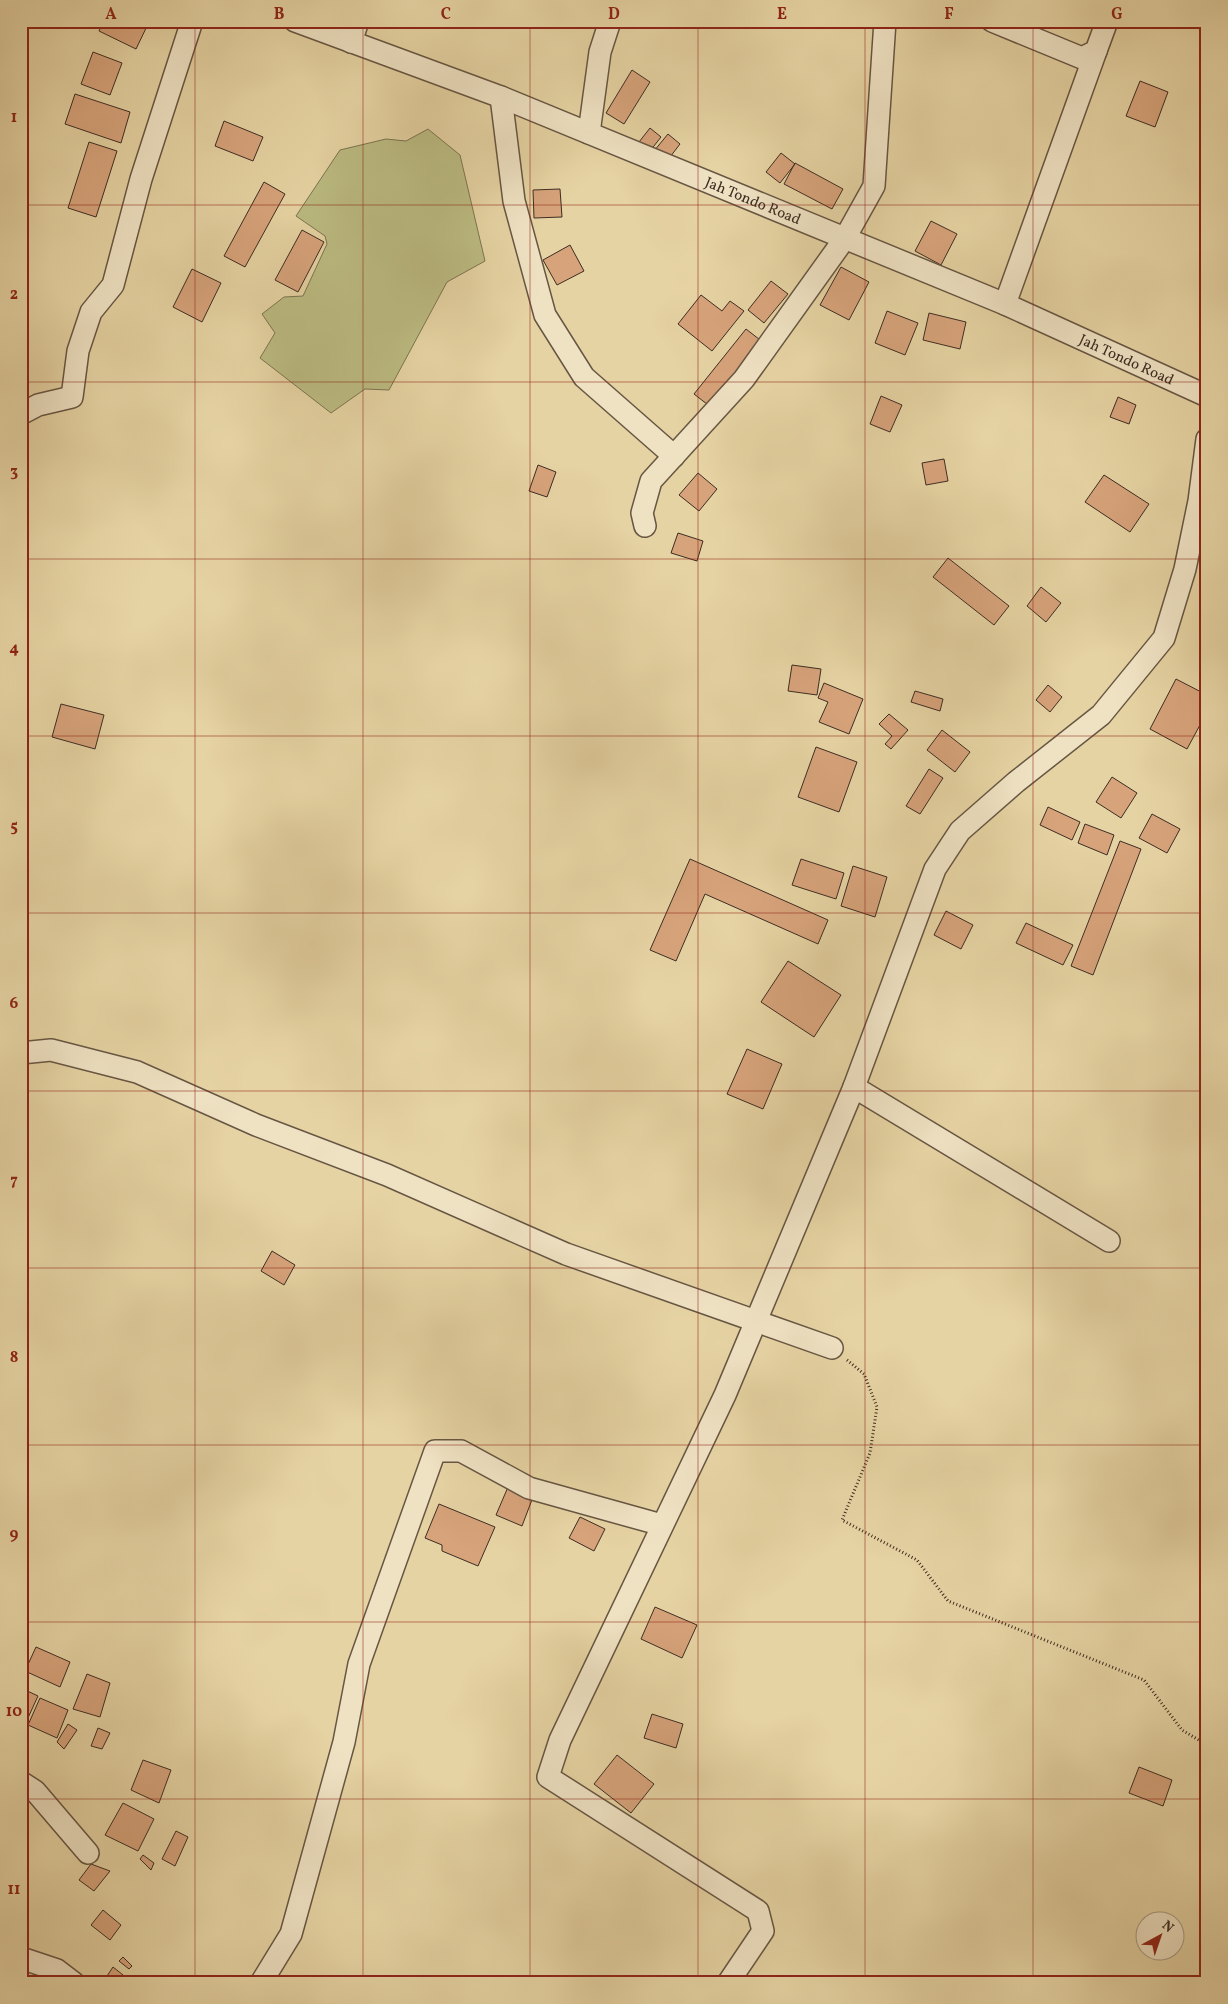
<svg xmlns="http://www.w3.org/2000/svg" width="1228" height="2004" font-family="Vollkorn,serif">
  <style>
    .green { fill: #bbbb81; stroke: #7c7452 }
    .building { fill: #d7a37b; stroke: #3d2d23 }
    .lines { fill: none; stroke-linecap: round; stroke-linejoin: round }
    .street-casing { stroke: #675643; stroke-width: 24 }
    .path { stroke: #3d2d23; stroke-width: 3; stroke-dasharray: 1 2.5; stroke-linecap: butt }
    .street { stroke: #efe2c3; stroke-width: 21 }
    .grid { fill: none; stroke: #8f2418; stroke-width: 1; stroke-opacity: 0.55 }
    .labels { text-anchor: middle; stroke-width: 4.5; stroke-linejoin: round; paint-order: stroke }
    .street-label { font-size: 15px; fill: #3d2d23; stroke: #efe2c3 }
    .neatline { fill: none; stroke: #8f2418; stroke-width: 2 }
    .grid-label { font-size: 16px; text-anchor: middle; font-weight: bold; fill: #8f2418 }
  </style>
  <rect width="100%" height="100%" fill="#e6d3a3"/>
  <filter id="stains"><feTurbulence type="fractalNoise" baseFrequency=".004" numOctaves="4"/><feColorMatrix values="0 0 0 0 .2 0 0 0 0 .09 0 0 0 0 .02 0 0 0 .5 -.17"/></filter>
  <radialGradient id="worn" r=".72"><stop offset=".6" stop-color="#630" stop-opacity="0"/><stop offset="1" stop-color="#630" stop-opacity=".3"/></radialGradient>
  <!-- green -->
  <path class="green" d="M428,129L460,155L485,261L447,282L389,390L365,389L331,413L260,358L275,333L262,314L284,297L303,296L327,244L325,236L296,216L340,150L386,139L406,141Z"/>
  <!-- building -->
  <path class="building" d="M104,21H146L149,22L136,49L99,31Z
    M93,52L122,63L110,95L81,84Z
    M632,70L650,82L624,124L606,113Z
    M1140,81L1168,92L1155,127L1126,116Z
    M75,94L130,112L121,143L65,124Z
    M224,121L263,137L253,161L215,146Z
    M650,128L661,137L650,151L639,142Z
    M668,134L680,144L667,161L654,151Z
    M89,142L117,151L96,217L68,208Z
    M781,153L795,164L780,183L766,172Z
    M795,163L843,189L832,209L784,184Z
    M264,182L285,194L245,267L224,256Z
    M560,189L562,217L534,218L533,190Z
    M931,221L957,234L941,265L915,251Z
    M302,230L324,242L298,292L275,280Z
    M570,245L584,271L557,285L543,260Z
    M841,267L869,282L849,320L820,305Z
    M192,269L221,283L202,322L173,307Z
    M771,281L788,294L764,323L748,310Z
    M701,295L722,311L730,301L744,311L712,351L678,324Z
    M887,311L918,323L905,355L875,343Z
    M929,313L966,322L960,349L923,340Z
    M746,329L764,343L712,408L694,394Z
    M881,396L902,405L890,432L870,424Z
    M1118,397L1136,405L1129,424L1110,417Z
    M944,459L948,481L926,485L922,463Z
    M538,465L556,472L547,497L529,491Z
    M698,473L717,489L699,511L679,495Z
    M1104,475L1149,504L1130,532L1085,502Z
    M678,533L703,541L697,561L671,553Z
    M948,558L1009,606L994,625L933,577Z
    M1041,587L1061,603L1046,622L1027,606Z
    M792,665L821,669L817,695L788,691Z
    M1176,679L1207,695V712L1187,749L1150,729Z
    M824,683L863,699L849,734L819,722L828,702L818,698Z
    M1048,685L1062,697L1050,712L1036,700Z
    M915,691L943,699L940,711L911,702Z
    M61,704L104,715L95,749L52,737Z
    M889,714L908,730L891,749L885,744L892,736L879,724Z
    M942,730L970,752L955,772L927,750Z
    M816,747L857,762L839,812L798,797Z
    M929,769L943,778L920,814L906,806Z
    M1112,777L1137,793L1121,818L1096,802Z
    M1048,807L1080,822L1072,840L1040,825Z
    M1152,814L1180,829L1167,853L1139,838Z
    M1085,824L1114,835L1107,855L1078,843Z
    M1120,841L1141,849L1093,975L1071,966Z
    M690,859L828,920L818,944L705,894L676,961L650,950Z
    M801,859L844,873L836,899L792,885Z
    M853,866L887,877L875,917L841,906Z
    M946,911L973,925L961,949L934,935Z
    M1026,923L1073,945L1063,965L1016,943Z
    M788,961L841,995L814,1037L761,1002Z
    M747,1049L782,1064L763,1109L727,1094Z
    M272,1251L295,1265L284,1285L261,1271Z
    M508,1487L533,1497L522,1526L496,1515Z
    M439,1504L495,1527L478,1566L442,1551V1545L425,1538Z
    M580,1517L605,1529L594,1551L569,1538Z
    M655,1607L697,1625L682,1658L641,1639Z
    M36,1647L70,1662L60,1687L25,1671Z
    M87,1674L110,1683L100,1717L73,1709Z
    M21,1688L38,1696L22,1731H21Z
    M40,1698L68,1710L57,1738L28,1725Z
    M652,1714L683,1724L676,1748L644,1738Z
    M68,1724L77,1730L64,1749L57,1742Z
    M98,1728L110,1733L102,1749L91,1746Z
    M617,1755L654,1784L631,1813L594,1784Z
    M143,1760L171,1770L159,1803L131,1790Z
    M1139,1767L1172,1780L1163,1806L1129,1793Z
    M123,1803L154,1819L138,1851L105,1835Z
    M176,1831L188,1837L175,1866L162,1859Z
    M143,1855L154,1863L151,1870L140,1859Z
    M91,1864L110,1871L94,1891L79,1880Z
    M103,1910L121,1925L110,1940L91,1925Z
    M123,1957L132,1966L129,1969L119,1961Z
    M113,1967L128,1979L125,1983H110L105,1979Z"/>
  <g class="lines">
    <defs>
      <g id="street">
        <path id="s1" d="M295,21L501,97L1005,304L1207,396"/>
        <path d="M992,21L1082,58L1096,51L1107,21"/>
        <path d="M351,42L358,21"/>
        <path d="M501,97L514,201L545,315L584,377L674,456"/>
        <path d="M589,133L600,52L610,21"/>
        <path d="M1005,304L1096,51"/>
        <path d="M21,414L38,405L72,397L78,351L91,312L113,285L141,179L192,21"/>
        <path d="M645,526L642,513L651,481L744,379L845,238L874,186L885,21"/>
        <path d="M21,1053L51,1050L137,1072L256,1125L387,1175L566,1254L832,1348"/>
        <path d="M854,1087L1109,1241"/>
        <path d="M21,1782L35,1791L88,1853"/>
        <path d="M21,1958L57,1970L74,1983"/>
        <path d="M261,1983L291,1934L344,1742L359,1664L435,1451H461L529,1488L662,1525"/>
        <path d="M728,1983L763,1931L758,1911L548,1777L560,1740L725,1395L854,1087L935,869L960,831L1016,782L1101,715L1164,638L1185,569L1199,501L1207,439"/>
      </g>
    </defs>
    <!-- street casing -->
    <use href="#street" class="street-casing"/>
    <!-- path -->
    <path class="path" d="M847,1360L864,1374L877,1407L870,1453L842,1520L917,1560L948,1601L1144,1680L1182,1730L1207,1745"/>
    <!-- street -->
    <use href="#street" class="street"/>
  </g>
  <!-- grid -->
  <path class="grid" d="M195,21V1983M363,21V1983M530,21V1983M698,21V1983M865,21V1983M1033,21V1983M21,205H1207M21,382H1207M21,559H1207M21,736H1207M21,913H1207M21,1091H1207M21,1268H1207M21,1445H1207M21,1622H1207M21,1799H1207"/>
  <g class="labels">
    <!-- street labels -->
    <g class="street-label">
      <text dy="5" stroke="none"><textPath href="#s1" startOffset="492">Jah Tondo Road</textPath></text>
      <text dy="5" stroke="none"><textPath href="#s1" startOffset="898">Jah Tondo Road</textPath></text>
    </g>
  </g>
  <!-- margin -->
  <rect width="1228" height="2004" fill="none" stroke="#e6d3a3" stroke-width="55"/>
  <!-- north arrow -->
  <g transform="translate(1160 1936) rotate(40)"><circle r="24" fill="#efe2c3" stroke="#a89a83"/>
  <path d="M0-4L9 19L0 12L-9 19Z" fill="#8f2418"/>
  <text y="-8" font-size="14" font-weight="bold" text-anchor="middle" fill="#3d2d23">N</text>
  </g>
  <rect x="28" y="28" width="1172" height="1948" class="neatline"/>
  <g class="grid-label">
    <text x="111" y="19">A</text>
    <text x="279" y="19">B</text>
    <text x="446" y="19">C</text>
    <text x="614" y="19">D</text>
    <text x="782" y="19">E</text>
    <text x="949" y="19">F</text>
    <text x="1117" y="19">G</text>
    <text x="14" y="122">1</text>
    <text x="14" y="299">2</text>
    <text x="14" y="476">3</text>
    <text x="14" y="653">4</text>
    <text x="14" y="831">5</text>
    <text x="14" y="1008">6</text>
    <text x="14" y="1185">7</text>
    <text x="14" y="1362">8</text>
    <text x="14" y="1539">9</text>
    <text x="14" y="1716">10</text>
    <text x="14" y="1894">11</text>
  </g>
  <rect width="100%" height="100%" filter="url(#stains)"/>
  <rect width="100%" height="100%" fill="url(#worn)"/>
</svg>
